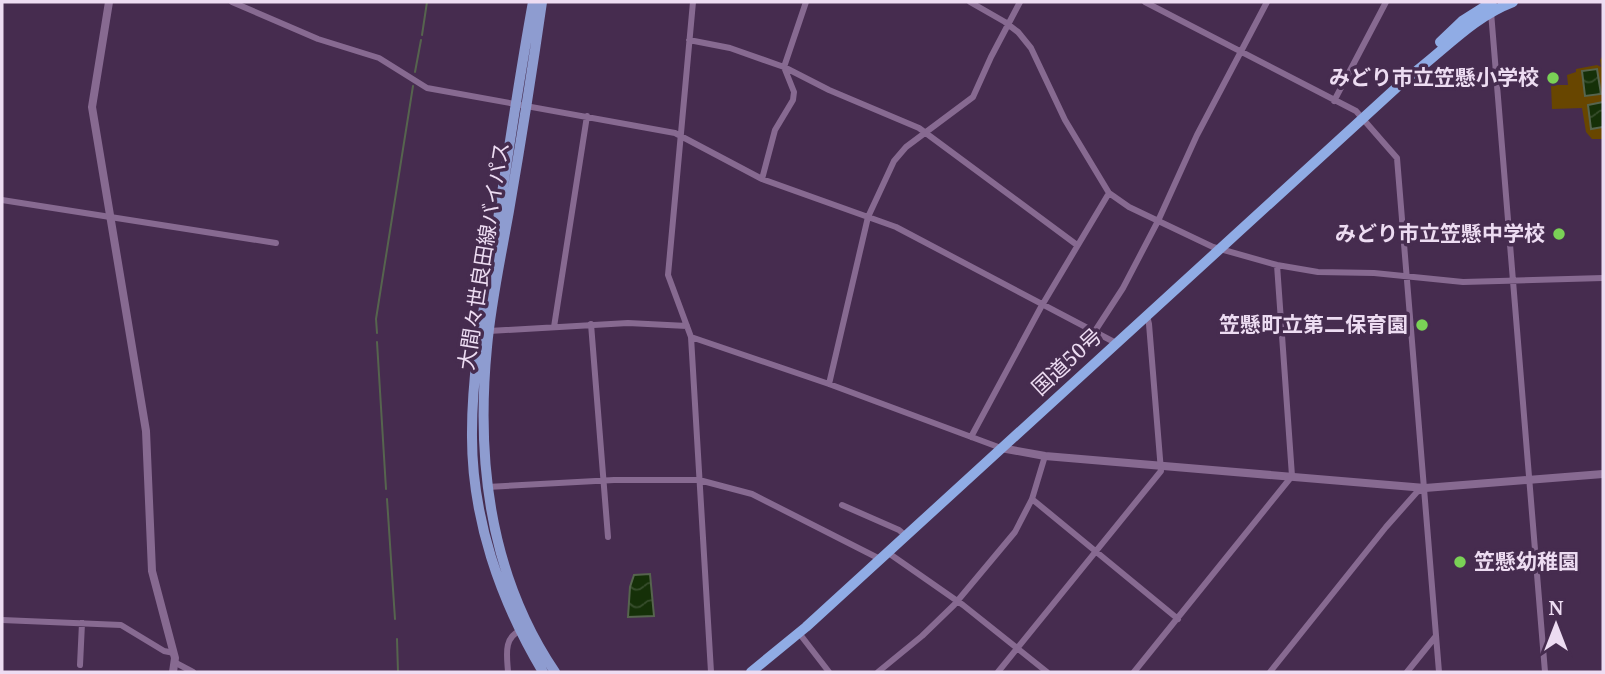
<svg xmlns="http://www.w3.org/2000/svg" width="1605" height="674" font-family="'Noto Serif','Noto Sans JP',serif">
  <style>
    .grass { fill: #684600 }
    .water { fill: url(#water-waves); stroke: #56644e; stroke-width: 2 }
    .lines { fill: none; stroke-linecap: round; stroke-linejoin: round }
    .stream { stroke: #56644e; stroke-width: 2 }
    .minor { stroke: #876a91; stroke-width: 6 }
    .tertiary { stroke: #876a91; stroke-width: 8 }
    .primary { stroke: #8e9cd0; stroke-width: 10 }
    .trunk { stroke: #90ace5; stroke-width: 10 }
    .poi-dot { fill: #7ad156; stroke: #462c4f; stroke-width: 2.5 }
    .labels { text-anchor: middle; stroke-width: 7; stroke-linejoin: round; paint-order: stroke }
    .poi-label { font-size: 21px; font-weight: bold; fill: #eddcf2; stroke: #462c4f; text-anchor: end }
    .street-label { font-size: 21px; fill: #eddcf2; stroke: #462c4f }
  </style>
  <defs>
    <pattern id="water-waves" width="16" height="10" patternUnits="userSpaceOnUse" patternTransform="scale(1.75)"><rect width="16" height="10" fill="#153008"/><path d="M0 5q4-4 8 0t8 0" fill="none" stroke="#374d2c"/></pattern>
  </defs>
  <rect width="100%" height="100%" fill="#462c4f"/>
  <!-- grass -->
  <path class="grass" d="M1603,55V139H1592L1586,132L1582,108L1552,109L1551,85H1568L1567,75L1576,72V69L1597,65L1601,67L1600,60Z"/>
  <!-- water -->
  <path class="water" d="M1597,69L1601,94L1585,96L1582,71Z
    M1603,102V127L1591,129L1588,105Z
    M650,574L654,616L628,617L630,587L634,575Z"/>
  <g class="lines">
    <!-- stream -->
    <path class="stream" d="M422,35L427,2
      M415,72L421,40
      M377,333L376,319L413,86
      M377,342L386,489
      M387,499L395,619
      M397,639L398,672"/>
    <!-- minor -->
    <path class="minor" d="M232,2L318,39L379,58L427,88L675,133L762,179L896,227L1116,343
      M693,2L668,275L691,337L711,672
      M970,2L1005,22L1018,32L1031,48L1065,120L1109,193L1129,207L1213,247L1277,265L1318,272L1374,273L1463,282L1603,278
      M1145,2L1356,111L1397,158L1439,672
      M1491,12L1545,672
      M689,40L730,48L784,67L829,90L919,128L1077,245
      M1334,101L1386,2
      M762,179L775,130L793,100L794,92L784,67L806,2
      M2,200L276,243
      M591,324L608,537
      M554,327L587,116
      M489,331L628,323L687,326
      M1095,331L1123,288L1158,221L1197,135L1267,2
      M691,337L829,384L1001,448
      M829,384L868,217L894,161L906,147L973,97L991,57L1020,2
      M971,437L1041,307L1109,193
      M487,487L614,480H699L752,494L880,559
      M1032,499L1178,619
      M842,505L899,530L906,536
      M887,552L963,605L1047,672
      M2,620L121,625L164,651L174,653
      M799,633L829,672
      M176,663L193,672
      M80,665L82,623
      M508,672C507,655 503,638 521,630
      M878,672L922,636L954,605L1015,532L1032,499L1045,456
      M998,672L1161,471L1149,324L1147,316
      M1134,672L1292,476L1277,265
      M1270,672L1386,527L1417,492L1423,489
      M1407,672L1436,636"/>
    <!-- tertiary -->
    <path class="tertiary" d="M109,2L92,107L146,431L152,571L175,658L173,672
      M1001,448L1045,456L1425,488L1603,474"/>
    <!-- primary -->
    <path class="primary" d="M533,2C519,78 508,155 496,232C486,298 472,365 472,432C471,517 500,600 543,672
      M542,2C532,72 521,141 509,211C501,256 491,302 487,347C476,460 490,576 555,672"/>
    <!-- trunk -->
    <path class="trunk" d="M1440,42L1462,21L1492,2
      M751,672L806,627L1407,78C1443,52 1471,18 1513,2"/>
  </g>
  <!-- markers -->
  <g class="poi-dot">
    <circle cx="1553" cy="78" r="7"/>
    <circle cx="1559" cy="234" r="7"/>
    <circle cx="1422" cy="325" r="7"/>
    <circle cx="1460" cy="562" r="7"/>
  </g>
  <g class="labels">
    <!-- poi labels -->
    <g class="poi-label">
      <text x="1539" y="85">みどり市立笠懸小学校</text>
      <text x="1545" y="241">みどり市立笠懸中学校</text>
      <text x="1408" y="332">笠懸町立第二保育園</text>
      <text x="1474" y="569" text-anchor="start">笠懸幼稚園</text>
    </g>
    <!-- street labels -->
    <g class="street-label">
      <text transform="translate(484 256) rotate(-81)" y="7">大間々世良田線バイパス</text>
      <text transform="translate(1067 362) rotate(-43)" y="7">国道50号</text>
    </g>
  </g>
  <!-- border -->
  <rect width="1605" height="674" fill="none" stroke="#eddcf2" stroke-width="7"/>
  <!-- north arrow -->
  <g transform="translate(1556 625)" stroke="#462c4f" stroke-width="5" paint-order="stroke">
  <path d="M0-5L12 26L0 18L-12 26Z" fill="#eddcf2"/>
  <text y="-10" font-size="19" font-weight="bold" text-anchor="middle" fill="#eddcf2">N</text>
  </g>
</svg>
